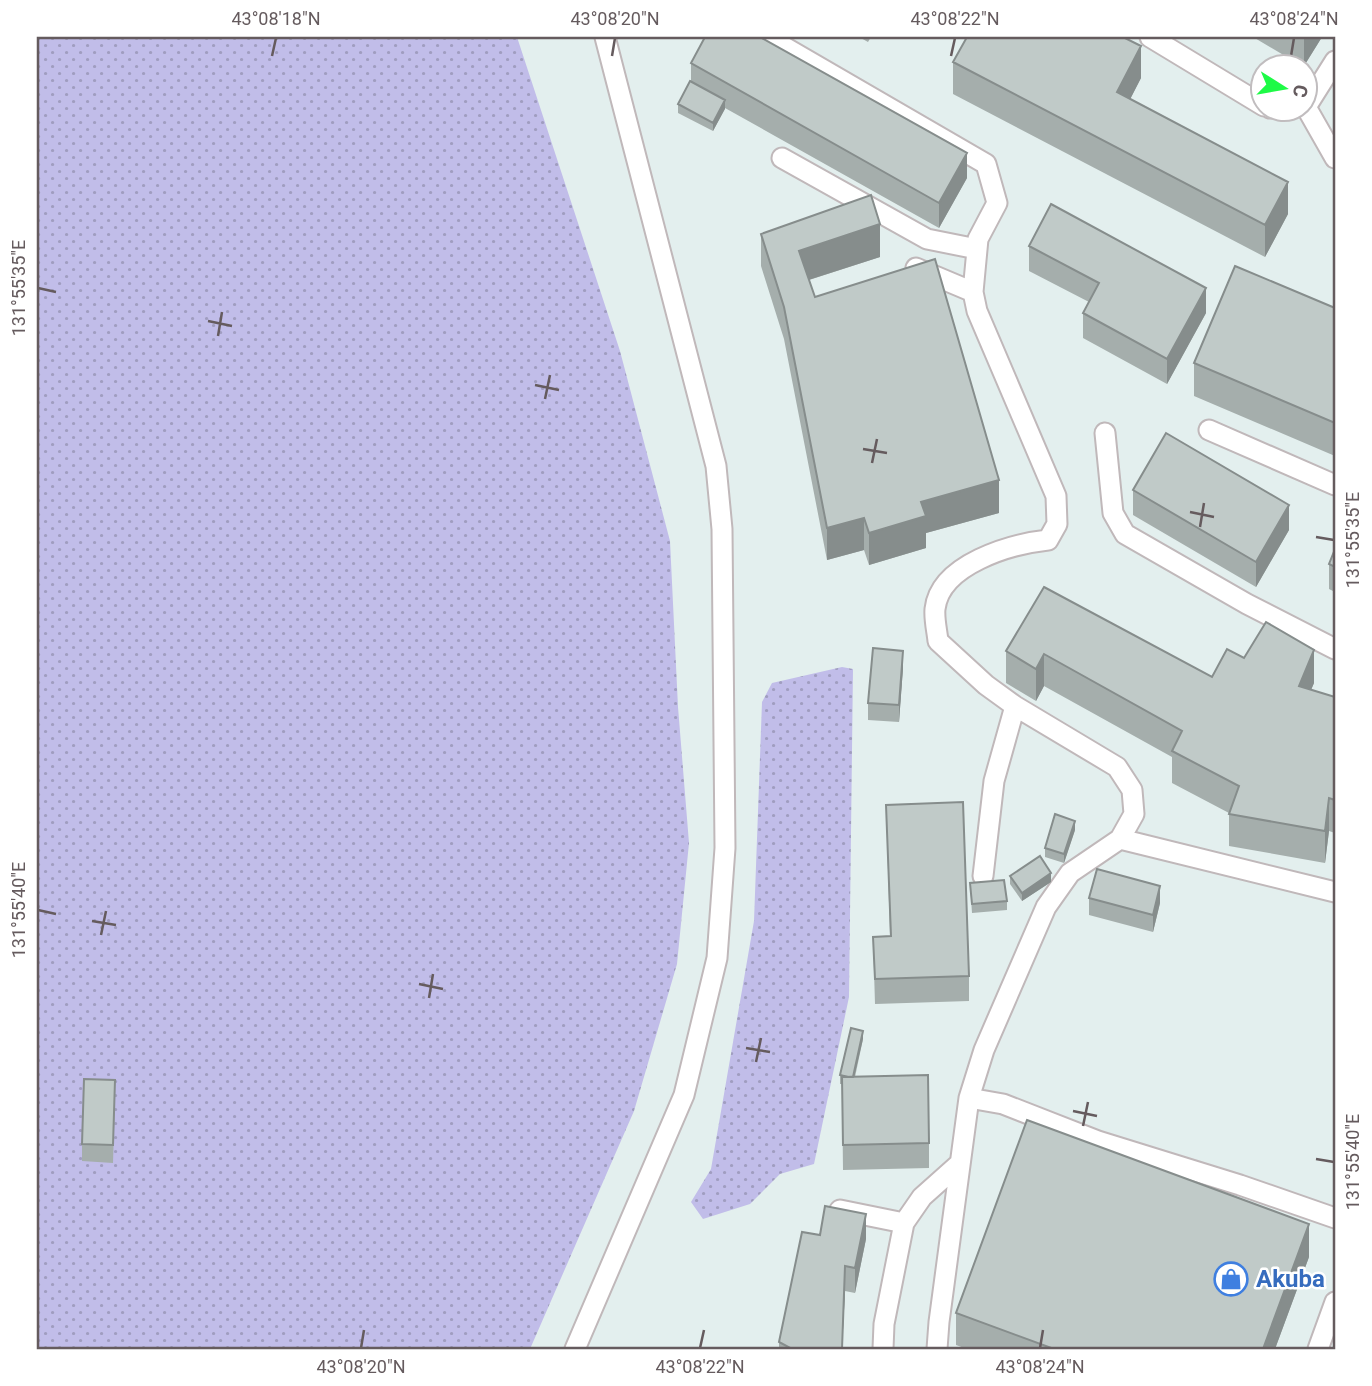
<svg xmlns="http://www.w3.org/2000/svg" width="1372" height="1386" font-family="Roboto,sans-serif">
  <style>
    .grass { fill: url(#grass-dots) }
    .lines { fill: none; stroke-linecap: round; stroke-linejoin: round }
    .service-casing { stroke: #c0b8ba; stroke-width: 23 }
    .service { stroke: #fff; stroke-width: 19 }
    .wall { fill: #a5aeac }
    .shaded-wall { fill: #868d8c }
    .building { fill: #c0cac8; stroke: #868d8c; stroke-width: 2 }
    .ticks { fill: none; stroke: #655b5e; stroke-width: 2.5 }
    .labels { text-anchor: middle; stroke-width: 5; stroke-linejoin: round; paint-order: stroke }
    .shop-label { font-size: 24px; font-weight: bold; fill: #366cbe; stroke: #fff; text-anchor: start }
    .neatline { fill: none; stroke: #655b5e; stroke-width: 2.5 }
    .ticks-label { font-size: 18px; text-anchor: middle; fill: #655b5e }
  </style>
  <defs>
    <pattern id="grass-dots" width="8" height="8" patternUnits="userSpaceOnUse" patternTransform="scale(1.75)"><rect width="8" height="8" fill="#c1bde9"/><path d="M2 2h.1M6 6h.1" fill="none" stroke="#a09dc0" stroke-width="1.8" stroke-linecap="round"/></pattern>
  </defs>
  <rect width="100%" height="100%" fill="#e3efee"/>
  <!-- grass -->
  <path class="grass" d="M37,37H517L620,351L670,541L678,707L689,843L677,964L634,1111L530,1349H37Z
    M842,667L853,669L849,997L814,1164L780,1174L750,1204L703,1219L691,1202L711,1169L754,921L762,702L772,683Z"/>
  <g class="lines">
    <defs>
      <path id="service" d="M767,37L986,164L997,203L978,239L973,292L977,311L1056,496L1057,524L1048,540C1011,544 940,564 935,609C934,619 937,631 938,641L986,685L1015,706L1117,767L1132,790L1134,814L1120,839L1070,873L1046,907L984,1050L969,1098L939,1322L937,1349
        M1150,37L1264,106
        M1335,61L1306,107L1335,158
        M1270,108H1292
        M782,158L927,239L977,249
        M916,268L973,292
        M1209,430L1335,485
        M1105,433L1113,513L1125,534L1247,604L1335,649
        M1120,839L1335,892
        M983,876L994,781L1015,706
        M969,1098L1003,1104L1098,1141L1240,1185L1335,1218
        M840,1210L904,1223
        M575,1349L684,1095L717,958L725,848L722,529L716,466L605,37
        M883,1349L884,1324L904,1223L922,1197L959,1164
        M1318,1349L1335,1302"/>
    </defs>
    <!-- service casing -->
    <use href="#service" class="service-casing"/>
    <!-- service -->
    <use href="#service" class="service"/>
  </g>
  <!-- wall -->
  <path class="wall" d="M859,37H871L868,42Z
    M1253,37H1322L1304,66H1302Z
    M953,62L1141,78L1130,99L1288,214L1265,257L953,94Z
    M691,63L967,178L939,228L725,108L713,131L678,113V104L691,82Z
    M761,234L880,257L809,280L815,297L999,513L926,533V548L869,565L864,550L827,560L784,339L761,266Z
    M1029,246L1206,313L1167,384L1083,338V313L1089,302L1029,271Z
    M1335,308V456L1194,396V363Z
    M1133,490L1289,530L1256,587L1133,515Z
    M1335,549V592L1329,589V564Z
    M1044,587L1212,677L1244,658L1314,683L1311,690L1335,697V833L1329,831L1325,863L1229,846V813L1172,783V757L1044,686L1036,701L1006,683V651Z
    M903,668L899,722L868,720V703Z
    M886,805L969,976V1001L875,1004L873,937L890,936Z
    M1075,830L1064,863L1045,857V848Z
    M1010,876L1051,882L1022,901L1010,884Z
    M970,883L1007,901V910L972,913Z
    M1089,898L1160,903L1153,932L1089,915Z
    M863,1039L855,1077L929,1143V1168L843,1170L842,1084H840V1075Z
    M115,1097L113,1163L82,1161V1144Z
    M820,1235L866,1239L855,1293L845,1291L842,1349H779V1342Z
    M1309,1257L1275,1349H967L956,1345V1313Z"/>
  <!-- shaded-wall -->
  <path class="shaded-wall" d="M1304,37H1322L1304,66Z
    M1141,46V78L1117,125V92Z
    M725,100V109L713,131V123Z
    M967,153V178L939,228V203Z
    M1288,182V214L1265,257V225Z
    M880,224V257L799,283V251Z
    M1206,288V313L1167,384V359Z
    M999,480V513L926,533V548L869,565V533L921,502Z
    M1289,505V530L1256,587V562Z
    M864,518V550L827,560V528Z
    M1314,650V683L1299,718V686Z
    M903,651V668L899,722V705Z
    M1044,654V686L1036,701V669Z
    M1329,798V831L1325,863V831Z
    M1075,821V830L1064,863V854Z
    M1051,873V882L1022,901V893Z
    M1160,886V903L1153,932V915Z
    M863,1031V1039L852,1086V1078Z
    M866,1214V1239L855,1293V1268Z
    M1309,1224V1257L1275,1349H1263Z
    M845,1266V1291L842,1349H841Z"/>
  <!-- building -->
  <path class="building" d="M705,37H760L967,153L939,203L691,63Z
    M967,37H1123L1141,46L1117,92L1288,182L1265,225L953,62Z
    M690,81L725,100L713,123L678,104Z
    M871,195L880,224L799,251L815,297L935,259L999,480L921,502L926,516L869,533L864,518L827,528L784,307L761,234Z
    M1051,204L1206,288L1167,359L1083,313L1099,283L1029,246Z
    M1235,266L1335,308V423L1194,363Z
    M1166,433L1289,505L1256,562L1133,490Z
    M1335,549V567L1329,564Z
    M1044,587L1212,677L1227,649L1244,658L1266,622L1314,650L1299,686L1335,697V800L1329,798L1325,831L1229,814L1239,786L1172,751L1182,731L1044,654L1036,669L1006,651Z
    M873,648L903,651L899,705L868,703Z
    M963,802L969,976L875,979L873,937L891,936L886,805Z
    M1055,814L1075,821L1064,854L1045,848Z
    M1040,856L1051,873L1022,893L1010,876Z
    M1097,869L1160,886L1153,915L1089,898Z
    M1004,880L1007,901L972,904L970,883Z
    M851,1028L863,1031L853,1077H848L840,1075Z
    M928,1075L929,1143L843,1145L842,1077Z
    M84,1079L115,1080L113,1145L82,1144Z
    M1027,1120L1309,1224L1263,1349H1054L956,1313Z
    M825,1206L866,1214L855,1268L845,1266L842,1349H792L779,1342L802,1232L820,1235Z"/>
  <!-- ticks -->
  <path class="ticks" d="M272,56L276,38M612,56L615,38M951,56L955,38M1291,56L1294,38M38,288L56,292M208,321L232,326M218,336L222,312M535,385L559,390M545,399L550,375M863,449L887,453M872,463L877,439M1190,512L1214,517M1200,527L1204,503M1316,537L1334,540M38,910L56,914M92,921L116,925M101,935L106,911M419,984L443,989M429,998L433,974M746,1048L770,1052M756,1062L761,1038M1073,1111L1097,1116M1083,1126L1088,1102M1316,1159L1334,1162M361,1348L364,1330M700,1348L704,1330M1040,1348L1043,1330"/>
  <!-- icons -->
  <defs>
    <symbol id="shop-ring" viewBox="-11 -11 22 22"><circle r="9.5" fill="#fff" stroke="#3f7fe0" stroke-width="1.5"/><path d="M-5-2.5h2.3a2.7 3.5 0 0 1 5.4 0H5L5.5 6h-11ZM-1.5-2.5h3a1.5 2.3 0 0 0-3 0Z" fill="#3f7fe0"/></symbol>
  </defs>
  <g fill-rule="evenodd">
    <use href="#shop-ring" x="1212" y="1260" width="38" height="38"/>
  </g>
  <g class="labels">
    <!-- shop labels -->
    <g class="shop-label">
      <text x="1256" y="1287">Akuba</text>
    </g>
  </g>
  <!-- border -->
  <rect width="1372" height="1386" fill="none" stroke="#ffffff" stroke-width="77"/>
  <!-- north arrow -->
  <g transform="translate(1284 88) rotate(101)"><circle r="33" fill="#ffffff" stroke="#c1bdbf" stroke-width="2"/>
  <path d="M0-5L12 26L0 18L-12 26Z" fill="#1efa46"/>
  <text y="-10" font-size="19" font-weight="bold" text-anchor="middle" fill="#655b5e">С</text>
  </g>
  <rect x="38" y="38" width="1296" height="1310" class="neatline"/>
  <g class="ticks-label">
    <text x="276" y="25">43°08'18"N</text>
    <text x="615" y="25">43°08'20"N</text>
    <text x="955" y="25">43°08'22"N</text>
    <text x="1294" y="25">43°08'24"N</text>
    <text transform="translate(19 288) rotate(-90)" y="6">131°55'35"E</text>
    <text transform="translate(1353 540) rotate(-90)" y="6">131°55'35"E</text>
    <text transform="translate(19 910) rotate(-90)" y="6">131°55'40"E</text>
    <text transform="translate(1353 1162) rotate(-90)" y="6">131°55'40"E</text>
    <text x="361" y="1373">43°08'20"N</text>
    <text x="700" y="1373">43°08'22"N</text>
    <text x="1040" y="1373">43°08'24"N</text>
  </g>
</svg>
